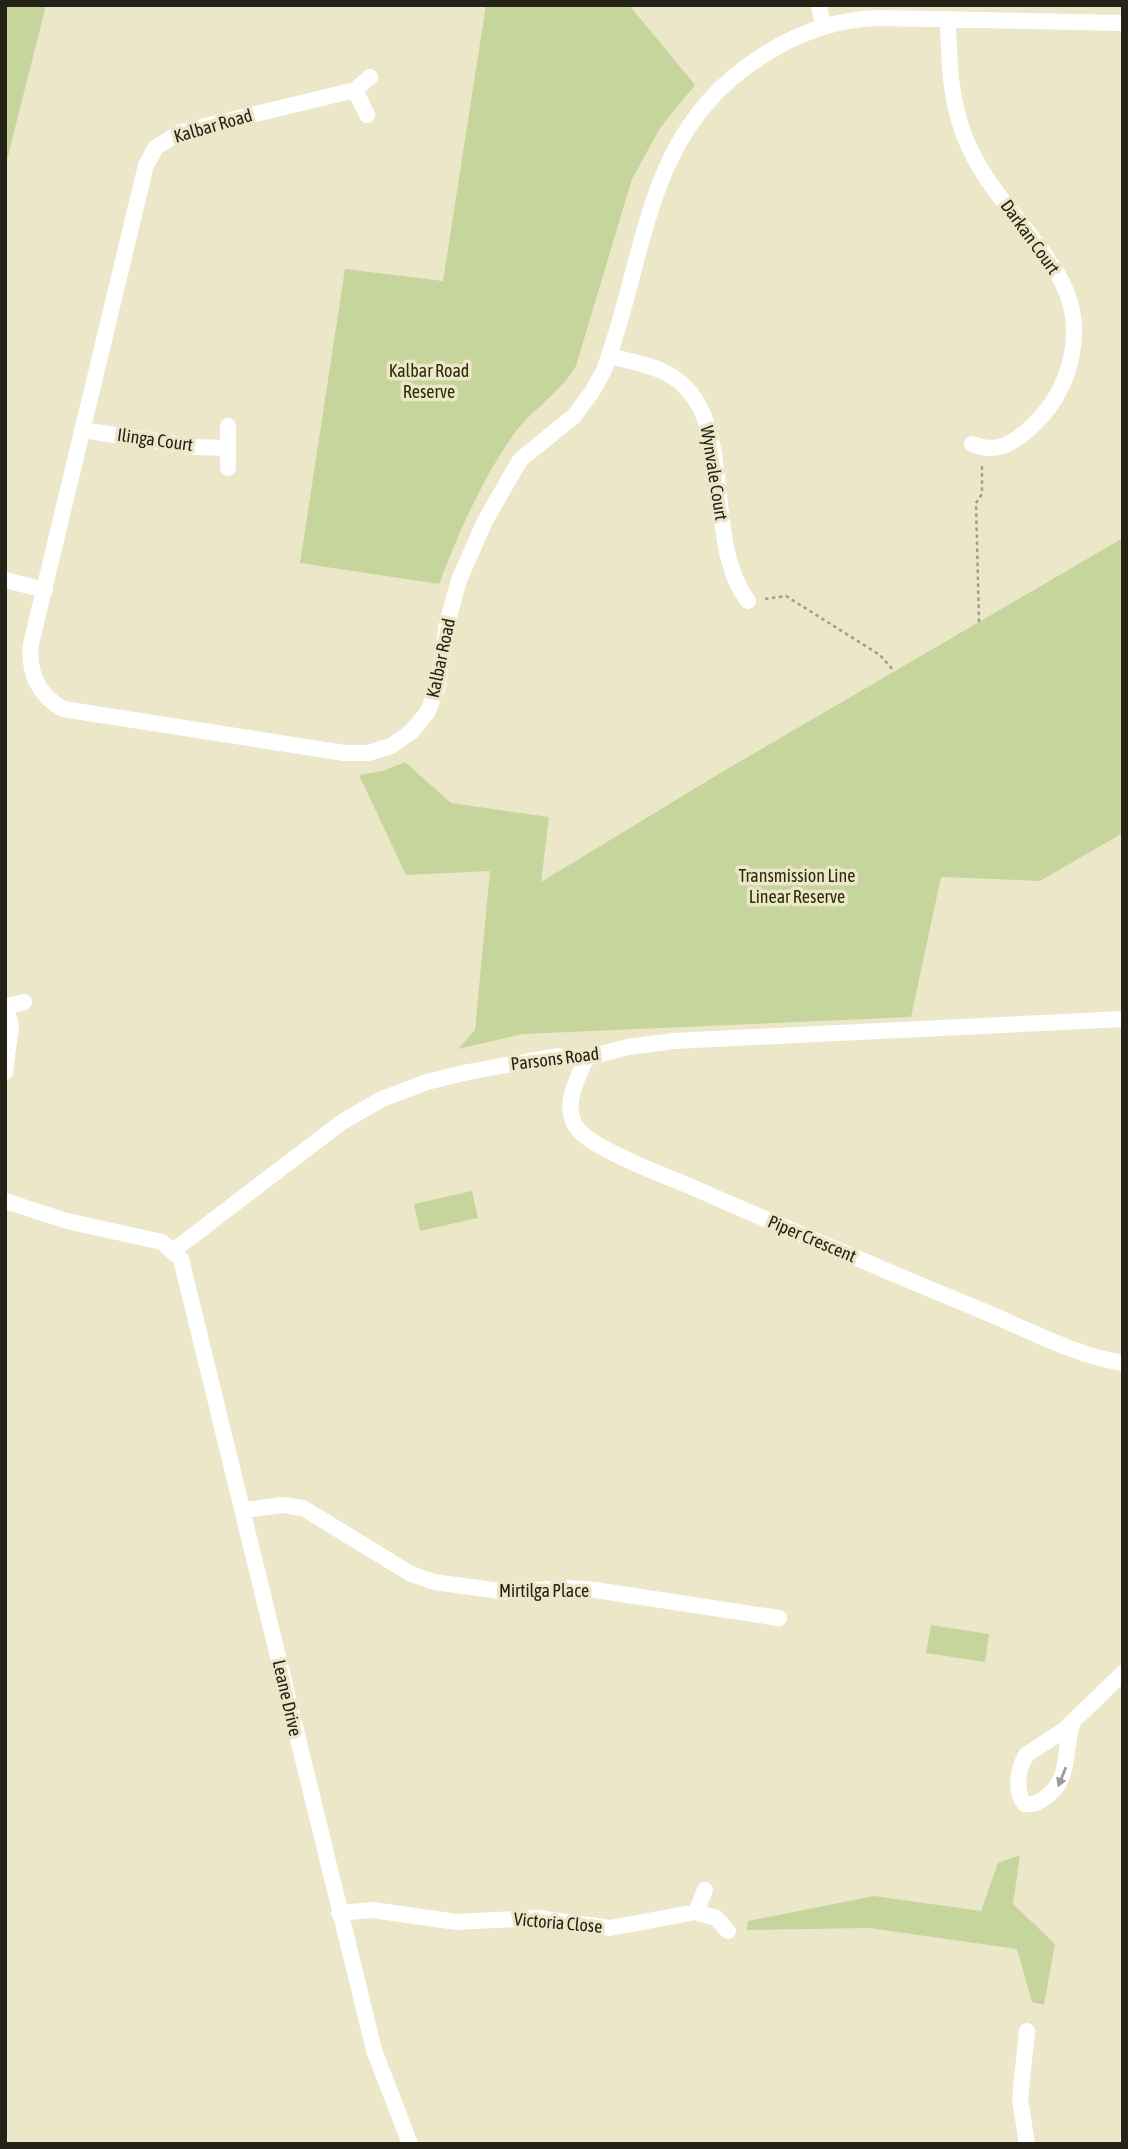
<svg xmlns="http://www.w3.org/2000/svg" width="1128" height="2149" font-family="'Asap Condensed',sans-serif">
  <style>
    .green { fill: #c6d59b }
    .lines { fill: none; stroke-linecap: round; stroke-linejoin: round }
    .path { stroke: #a29d86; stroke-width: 2.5; stroke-dasharray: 3.5 3.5; stroke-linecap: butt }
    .street { stroke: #fff; stroke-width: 16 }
    .oneway { fill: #9d9c97 }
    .labels { text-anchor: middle; stroke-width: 7; stroke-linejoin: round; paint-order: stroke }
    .street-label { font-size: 18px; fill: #252217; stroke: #ede7c9 }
    .park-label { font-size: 18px; fill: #282f07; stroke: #ede7c9 }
  </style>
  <rect width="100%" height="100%" fill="#ede7c9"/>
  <!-- green -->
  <path class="green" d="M5,5H46L5,168Z
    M486,5H629L695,85L660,128L632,179L576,366C559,395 530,410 511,438C481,482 458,534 439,584L300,563L345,269L443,281Z
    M1123,538V833L1040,881L941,877L911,1017L523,1034L458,1049L475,1030L490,871L406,875L359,775L383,771L405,762L451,803L549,817L541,882L717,775Z
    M472,1191L478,1218L420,1231L414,1204Z
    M931,1625L989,1634L985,1662L926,1653Z
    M1020,1855L1013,1904L1055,1944L1044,2005L1032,2002L1017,1949L869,1928L747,1930L748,1921L874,1896L981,1911L998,1863Z"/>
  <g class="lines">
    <!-- path -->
    <path class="path" d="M765,599L786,596L880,655L894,671
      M979,622L976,503L982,494V463"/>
    <!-- street -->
    <path class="street" d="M819,5L823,26
      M948,19C949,64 950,108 970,149C992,196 1032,231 1058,275C1089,327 1072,391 1029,429C1012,444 995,454 972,444
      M355,90L181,132L156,147L146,165L31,644C28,672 38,695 63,709L344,753H368L391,746L411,732L427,713L437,689L447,624L459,580L485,521L520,460L574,416L592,392L604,370C648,253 643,133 759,58C795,34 835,19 879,18L1123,23
      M367,115L355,90L370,77
      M609,356C628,361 649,364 666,373C741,411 700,538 748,601
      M228,426V468
      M82,430L195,447L228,448
      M5,580L45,590
      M5,1007L11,1025L5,1072
      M5,1007L24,1002
      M586,1058C578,1079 561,1106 577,1128C593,1150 667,1176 694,1188C790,1230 886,1271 983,1311C1029,1330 1074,1355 1123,1363
      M5,1201L67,1221L162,1242L181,1259L374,2050L410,2144
      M174,1250L342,1122L382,1099L427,1082L468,1072L557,1056L586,1058L628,1047L674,1041L1123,1019
      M244,1510L283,1505L303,1508L411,1574L434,1582L508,1592L565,1588L595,1590L779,1618
      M1074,1720C1062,1747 1073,1778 1046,1797C1039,1802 1034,1805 1025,1804C1014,1791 1018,1769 1026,1755L1064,1730L1123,1673
      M696,1912L705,1890
      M339,1913L372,1910L457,1922L537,1918L610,1928L696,1912L716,1918L728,1931
      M1027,2031L1020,2099L1027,2144"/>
  </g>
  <!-- one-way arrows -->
  <defs><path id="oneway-solid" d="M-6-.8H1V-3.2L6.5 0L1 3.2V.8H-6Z" transform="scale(1.75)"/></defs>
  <use class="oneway" href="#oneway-solid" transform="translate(1062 1777) rotate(112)"/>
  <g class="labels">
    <!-- street labels -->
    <g class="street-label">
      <text transform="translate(213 126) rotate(-16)" y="6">Kalbar Road</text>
      <text transform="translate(1030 237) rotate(54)" y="6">Darkan Court</text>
      <text transform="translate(155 440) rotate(8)" y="6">Ilinga Court</text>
      <text transform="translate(714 473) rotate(81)" y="6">Wynvale Court</text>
      <text transform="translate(441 658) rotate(-78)" y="6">Kalbar Road</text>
      <text transform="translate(555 1059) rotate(-7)" y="6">Parsons Road</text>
      <text transform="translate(812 1239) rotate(23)" y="6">Piper Crescent</text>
      <text x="544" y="1597">Mirtilga Place</text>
      <text transform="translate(287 1698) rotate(77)" y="6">Leane Drive</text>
      <text transform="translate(558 1923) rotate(5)" y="6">Victoria Close</text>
    </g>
    <!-- park labels -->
    <g class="park-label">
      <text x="429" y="377">Kalbar Road<tspan x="429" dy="21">Reserve</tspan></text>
      <text x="797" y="882">Transmission Line<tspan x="797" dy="21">Linear Reserve</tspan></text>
    </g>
  </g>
  <!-- border -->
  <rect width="1128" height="2149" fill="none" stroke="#252217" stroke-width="14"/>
</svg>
